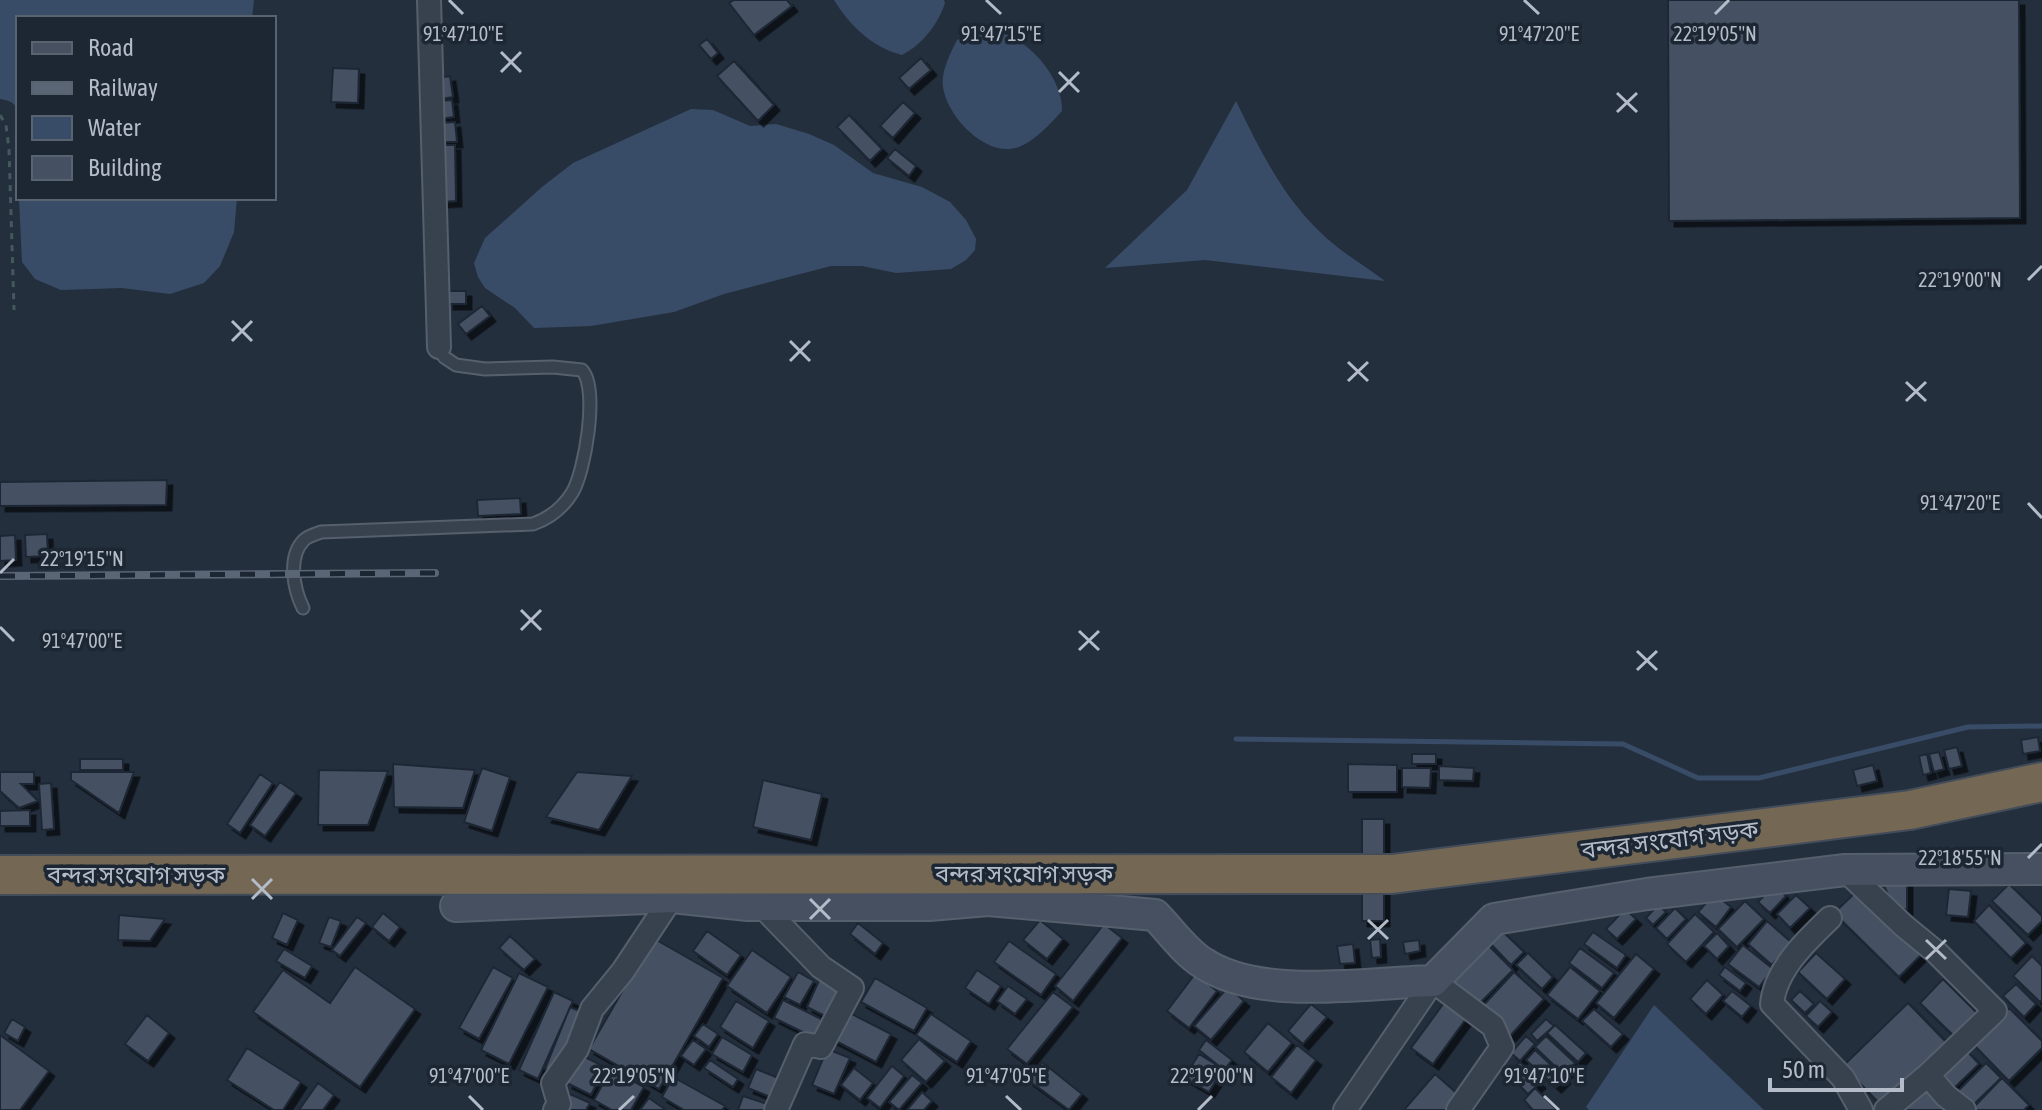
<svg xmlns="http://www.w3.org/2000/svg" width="2042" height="1110" font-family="'Asap Condensed','Noto Sans Bengali',sans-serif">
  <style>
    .water { fill: #394c67 }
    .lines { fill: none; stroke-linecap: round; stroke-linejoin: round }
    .stream { stroke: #394c67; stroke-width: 5 }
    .building { fill: #455162; stroke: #1f2835; stroke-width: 2; filter: url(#shadow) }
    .lane-casing { stroke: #565f6c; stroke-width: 15 }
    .street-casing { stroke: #565f6c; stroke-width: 26 }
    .secondary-casing { stroke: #565f6c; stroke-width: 34 }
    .highway-casing { stroke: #434c59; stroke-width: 42 }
    .path { stroke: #44595c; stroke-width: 3; stroke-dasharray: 6 6; stroke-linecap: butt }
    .lane { stroke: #38414e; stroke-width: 11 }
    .street { stroke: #38414e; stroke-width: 22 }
    .secondary { stroke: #465061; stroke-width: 30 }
    .highway { stroke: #746855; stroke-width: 38 }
    .rail-casing { stroke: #5a6575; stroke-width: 8 }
    .rail { stroke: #1d2633; stroke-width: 5; stroke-dasharray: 15; stroke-linecap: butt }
    .ticks { fill: none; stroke: #b4bcc9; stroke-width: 3 }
    .labels { text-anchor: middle; stroke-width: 7; stroke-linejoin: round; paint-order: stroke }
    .street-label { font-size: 24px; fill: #b4bcc9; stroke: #1d2633 }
    .ticks-label { font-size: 20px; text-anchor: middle; fill: #b4bcc9; stroke: #1d2633; stroke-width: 7; stroke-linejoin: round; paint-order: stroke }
  </style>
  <defs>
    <filter id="shadow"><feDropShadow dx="5.5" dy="5.5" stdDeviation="0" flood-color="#0009"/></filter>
  </defs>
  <rect width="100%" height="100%" fill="#242f3e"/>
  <!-- water -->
  <path class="water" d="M0,0H254L252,18H18V112C16,103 9,100 0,99Z
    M834,0H944L945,3C938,24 923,44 902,55C872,47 850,26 834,0Z
    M978,32C984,32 991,31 997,32C1030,39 1063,79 1062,111C1050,124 1036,140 1019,147C987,159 947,117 943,87C941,71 950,54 957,40Z
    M1236,101C1259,148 1282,196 1320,232C1339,251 1364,265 1385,281L1205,260L1105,268L1187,190Z
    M691,109L713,110L750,126L776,124L809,134L834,145L873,173L922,187L950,202L966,220L976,239L975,250L966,260L951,269L896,273L862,266H831L724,294L674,312L591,326L534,328L515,308L485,288L478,277L474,263L485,238L542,187L573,163Z
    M19,198H237L234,232L220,266L204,283L170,294L122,288L61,290L35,279L22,262Z
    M1654,1005L1764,1110H1589L1586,1107Z"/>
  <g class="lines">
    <!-- stream -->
    <path class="stream" d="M1236,739L1623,744L1698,778H1759L1968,727L2042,726"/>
  </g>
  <!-- building -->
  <path class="building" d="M734,0H787L792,6L754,35L729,3Z
    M1668,0H2019L2020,218L1669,221Z
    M707,39L718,53L711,59L699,45Z
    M921,58L931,70L909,89L899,78Z
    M734,61L774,105L758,121L717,76Z
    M333,68L359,69L358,103L331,102Z
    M450,76L453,97L441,99L438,78Z
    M452,100L454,117L440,119L438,101Z
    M903,102L915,113L893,138L880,126Z
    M849,115L882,149L870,161L837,127Z
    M455,122L457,142H440L438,123Z
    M440,145H455L456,201L441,202Z
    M895,149L916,166L909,176L887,158Z
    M448,291H466V304H448Z
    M482,306L490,316L466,334L458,324Z
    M167,480L166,505L0,506V482Z
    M520,498L521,514L478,516L477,500Z
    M47,534L48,556L26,557L25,535Z
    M15,535L16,560L0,561V536Z
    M2038,737L2040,751L2023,754L2021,740Z
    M1957,747L1962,766L1949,769L1944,750Z
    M1939,752L1944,769L1934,772L1929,754Z
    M1412,754H1436V764H1412Z
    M1927,754L1931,773L1923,775L1919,756Z
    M80,759H123V770H80Z
    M393,764L475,770L463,808L394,807Z
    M1348,764L1397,765V792H1348Z
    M1873,765L1877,781L1857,786L1853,770Z
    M1439,766L1474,768L1473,781L1439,780Z
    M482,768L510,777L492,831L464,822Z
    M1402,768H1431L1430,788L1402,787Z
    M319,770L388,771L368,825H318Z
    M0,772H34V784H21L38,801L19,808L0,791Z
    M71,772H134L119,813L71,780Z
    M577,772L632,776L599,830L546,817Z
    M260,774L273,783L240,833L227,824Z
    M763,780L822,794L811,840L753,827Z
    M280,782L296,793L265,836L250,825Z
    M51,783L54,829L42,830L39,784Z
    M30,810V826H0V811Z
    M1362,819H1384V921H1362Z
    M1907,876V909L1895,910L1881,879Z
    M2009,884L2042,916V921L2028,935L1992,901Z
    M1774,885L1786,896L1770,913L1758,902Z
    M1949,889L1971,891L1968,917L1946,915Z
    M1858,890L1923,953L1899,977L1834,913Z
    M1714,894L1731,907L1716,927L1698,912Z
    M1796,895L1810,908L1790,928L1777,914Z
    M1745,901L1764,919L1737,947L1718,929Z
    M1658,905L1666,912L1653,925L1646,918Z
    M1989,905L2026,943L2011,958L1974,921Z
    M1675,908L1686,919L1667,939L1656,928Z
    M1625,909L1636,919L1617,939L1606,929Z
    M283,913L298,920L287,945L272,938Z
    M383,913L400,927L389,941L372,927Z
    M1695,914L1714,932L1686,962L1667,944Z
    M119,915L165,919L150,941L118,940Z
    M329,917L341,921L331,947L319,943Z
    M357,917L366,923L340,956L332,950Z
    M1040,920L1063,939L1047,959L1023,940Z
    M1767,921L1791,942L1772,965L1748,944Z
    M858,923L883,943L875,954L850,934Z
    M1104,924L1122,938L1073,1001L1055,986Z
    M1500,929L1524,952L1511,965L1488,941Z
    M707,931L741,955L727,975L693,951Z
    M1593,932L1626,955L1617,968L1584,944Z
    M1717,933L1729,946L1717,959L1704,946Z
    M510,936L535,959L524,970L499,948Z
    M653,938L723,978L659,1089L589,1049Z
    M1380,939L1381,957L1372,958L1370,940Z
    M1419,940L1420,951L1405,954L1403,942Z
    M1009,941L1056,974L1041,995L994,962Z
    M1486,943L1513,970L1477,1006L1450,980Z
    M1353,944L1355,963L1340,964L1337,946Z
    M1743,945L1773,969L1759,987L1728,964Z
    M1580,948L1614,973L1602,988L1569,963Z
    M284,949L312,966L305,978L276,961Z
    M752,950L791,977L767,1013L727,986Z
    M1528,953L1553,977L1542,989L1516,965Z
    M1816,953L1845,979L1827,999L1798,972Z
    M1636,954L1654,969L1614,1018L1596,1003Z
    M2032,956L2042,966V1000L2040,1002L2013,976Z
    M355,967L415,1009L360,1087L253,1012L283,970L330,1003Z
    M493,967L513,978L479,1039L459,1028Z
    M1570,967L1600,991L1578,1019L1547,995Z
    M1725,967L1746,983L1740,991L1719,975Z
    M977,970L1001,986L989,1004L965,988Z
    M798,972L814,981L800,1005L784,997Z
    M1514,972L1544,999L1510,1036L1480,1009Z
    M519,973L548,987L509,1064L481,1050Z
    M1195,974L1217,991L1189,1028L1167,1011Z
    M821,976L848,989L833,1020L807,1007Z
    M875,978L927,1008L914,1031L861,1002Z
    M1943,979L1980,1016L1957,1039L1920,1003Z
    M1707,980L1723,995L1706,1014L1690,999Z
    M2016,984L2036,1004L2024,1017L2003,996Z
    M1008,986L1027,999L1015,1014L997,1001Z
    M1228,987L1244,1001L1211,1040L1194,1026Z
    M1732,991L1751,1006L1742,1017L1723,1001Z
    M1800,991L1814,1004L1805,1013L1791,1000Z
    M554,992L573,1001L538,1079L519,1070Z
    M1053,992L1073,1007L1027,1064L1007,1049Z
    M1449,996L1471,1012L1433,1064L1411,1048Z
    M783,1000L831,1024L823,1042L774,1018Z
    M736,1001L769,1021L753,1048L720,1027Z
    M1820,1001L1832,1012L1818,1027L1806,1016Z
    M1908,1003L1946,1042L1881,1105L1843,1066Z
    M1311,1004L1327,1017L1303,1044L1288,1031Z
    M570,1007L584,1013L558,1075L545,1069Z
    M2009,1008L2042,1041V1048L2009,1081L1973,1044Z
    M1594,1009L1623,1034L1611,1047L1582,1021Z
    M844,1010L891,1034L876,1062L830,1038Z
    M931,1014L971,1041L957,1062L916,1035Z
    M147,1015L169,1033L148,1061L125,1044Z
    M12,1019L25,1027L18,1041L4,1033Z
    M1546,1019L1554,1026L1537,1041L1531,1034Z
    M1268,1023L1292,1043L1268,1072L1244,1052Z
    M703,1024L718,1034L709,1047L694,1036Z
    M1555,1025L1586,1053L1578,1062L1547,1033Z
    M0,1035L49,1071L20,1110H0Z
    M1526,1036L1535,1044L1520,1061L1511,1053Z
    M1546,1036L1575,1063L1564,1075L1535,1047Z
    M722,1037L752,1055L743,1072L712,1054Z
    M919,1039L945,1061L926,1082L901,1060Z
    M693,1040L706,1049L694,1065L681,1056Z
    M1206,1040L1232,1060L1224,1070L1199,1050Z
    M1297,1045L1316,1060L1291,1093L1271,1077Z
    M247,1048L301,1082L283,1110H274L227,1080Z
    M827,1049L850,1058L834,1094L812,1085Z
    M1535,1050L1565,1078L1556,1087L1526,1060Z
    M1967,1051L1979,1064L1951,1091L1938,1078Z
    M1199,1054L1223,1069L1209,1092L1184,1078Z
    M581,1055L605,1067L591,1095L567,1083Z
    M710,1060L738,1079L733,1087L704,1068Z
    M1042,1062L1082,1094L1069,1110L1028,1080Z
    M1520,1062L1540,1083L1528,1094L1508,1073Z
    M1986,1063L2001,1078L1969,1109L1954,1095Z
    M892,1066L904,1076L880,1108L867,1098Z
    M854,1068L873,1083L860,1100L841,1085Z
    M611,1069L644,1087L631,1110H612L594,1100Z
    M756,1069L786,1081L778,1100L748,1088Z
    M1435,1074L1461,1097L1450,1110H1404Z
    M912,1075L922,1083L899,1110L889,1102Z
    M673,1077L725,1106L722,1110H684L662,1097Z
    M2002,1078L2029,1105L2024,1110H1971Z
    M318,1083L334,1095L323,1110H299Z
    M1926,1085L1948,1106L1945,1110H1902Z
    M1535,1088L1557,1110H1533L1524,1100Z
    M922,1092L932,1101L924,1110H907Z
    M570,1094L590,1103L586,1110H563Z
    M743,1096L773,1106L772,1110H738Z
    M649,1098L666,1110H640Z"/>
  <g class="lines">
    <defs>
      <path id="lane" d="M303,608C294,590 287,557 304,540C308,536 316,534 321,532L533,524C550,518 562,509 572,493C585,472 599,389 582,370L553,367L485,369L456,365L444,357L439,347"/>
      <path id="street" d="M429,0L439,347
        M1845,870L1904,926L1937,953L1995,1011L1928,1075L1886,1110
        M760,904L821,967L852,988L821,1047L805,1044L776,1110
        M1830,918C1806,941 1775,970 1772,1004L1843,1078L1861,1110
        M1928,1075L1946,1096L1964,1110
        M555,1110L559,1104L553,1083L577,1049L592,1009L623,971L672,897
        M1345,1110L1433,981L1493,1026L1502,1047L1458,1110"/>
      <path id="secondary" d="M456,906L672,897L748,905H929L988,900L1155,915C1170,930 1185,952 1203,963C1260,1001 1366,983 1433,981L1494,919L1647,894L1845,870L2042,869"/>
      <path id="highway" d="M0,875L1392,874L1910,810L2042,782"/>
    </defs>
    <!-- lane casing -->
    <use href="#lane" class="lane-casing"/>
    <!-- street casing -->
    <use href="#street" class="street-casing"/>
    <!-- secondary casing -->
    <use href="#secondary" class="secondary-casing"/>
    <!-- highway casing -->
    <use href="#highway" class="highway-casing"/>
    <!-- path -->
    <path class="path" d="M0,115L6,125L9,149L14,310"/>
    <!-- lane -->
    <use href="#lane" class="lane"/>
    <!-- street -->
    <use href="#street" class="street"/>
    <!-- secondary -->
    <use href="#secondary" class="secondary"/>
    <!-- highway -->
    <use href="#highway" class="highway"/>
    <defs>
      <path id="rail" d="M0,576L435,573"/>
    </defs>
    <!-- rail casing -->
    <use href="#rail" class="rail-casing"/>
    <!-- rail -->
    <use href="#rail" class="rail"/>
  </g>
  <!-- ticks -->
  <path class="ticks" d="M449,0L463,14M986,0L1001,14M1524,0L1539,14M1715,14L1729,0M501,52L521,72M501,72L521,52M1059,72L1079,92M1059,92L1079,72M1617,93L1637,112M1617,112L1637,93M2028,280L2042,266M232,321L252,341M232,341L252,321M790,341L810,361M790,361L810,341M1348,362L1368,381M1348,381L1368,362M1906,382L1926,401M1906,401L1926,382M2028,503L2042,518M0,573L14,559M521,610L541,630M0,627L14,641M521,630L541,610M1079,631L1099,650M1079,650L1099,631M1637,651L1657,670M1637,670L1657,651M2028,858L2042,844M252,879L272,899M252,899L272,879M810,899L830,919M810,919L830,899M1368,920L1388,939M1368,939L1388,920M1926,940L1946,959M1926,959L1946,940M469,1096L483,1110M1006,1096L1021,1110M1544,1096L1559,1110M619,1110L634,1096M1198,1110L1212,1096"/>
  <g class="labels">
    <!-- street labels -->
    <g class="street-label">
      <text transform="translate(1670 840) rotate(-7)" y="8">বন্দর সংযোগ সড়ক</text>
      <text x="1024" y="882">বন্দর সংযোগ সড়ক</text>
      <text x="136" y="883">বন্দর সংযোগ সড়ক</text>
    </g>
  </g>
  <g class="ticks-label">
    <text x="463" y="41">91°47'10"E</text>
    <text x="1001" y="41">91°47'15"E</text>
    <text x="1539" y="41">91°47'20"E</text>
    <text x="1715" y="41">22°19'05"N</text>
    <text x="1960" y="287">22°19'00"N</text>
    <text x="1960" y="510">91°47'20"E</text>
    <text x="82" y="566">22°19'15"N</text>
    <text x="82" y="648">91°47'00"E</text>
    <text x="1960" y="865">22°18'55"N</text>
    <text x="634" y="1083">22°19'05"N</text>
    <text x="1212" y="1083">22°19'00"N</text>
    <text x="469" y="1083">91°47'00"E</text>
    <text x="1006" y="1083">91°47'05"E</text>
    <text x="1544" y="1083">91°47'10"E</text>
  </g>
  <!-- legend -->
  <rect x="16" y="16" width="260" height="184" fill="#1d2633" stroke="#59626f" stroke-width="2"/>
  <rect x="32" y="42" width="40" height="12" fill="#465061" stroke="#59626f" stroke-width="2"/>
  <text x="88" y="56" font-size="24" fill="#b4bcc9">Road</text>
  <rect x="32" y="82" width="40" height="12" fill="#5a6575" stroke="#59626f" stroke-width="2"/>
  <text x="88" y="96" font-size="24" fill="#b4bcc9">Railway</text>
  <rect x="32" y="116" width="40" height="24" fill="#394c67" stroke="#59626f" stroke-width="2"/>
  <text x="88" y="136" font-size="24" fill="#b4bcc9">Water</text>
  <rect x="32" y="156" width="40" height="24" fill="#455162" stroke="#59626f" stroke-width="2"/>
  <text x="88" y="176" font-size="24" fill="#b4bcc9">Building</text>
  <!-- scale -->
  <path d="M1770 1078v12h132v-12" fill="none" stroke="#b4bcc9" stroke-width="4"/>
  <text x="1782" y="1078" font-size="24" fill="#b4bcc9" stroke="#1d2633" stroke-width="6" paint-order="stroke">50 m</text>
</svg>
